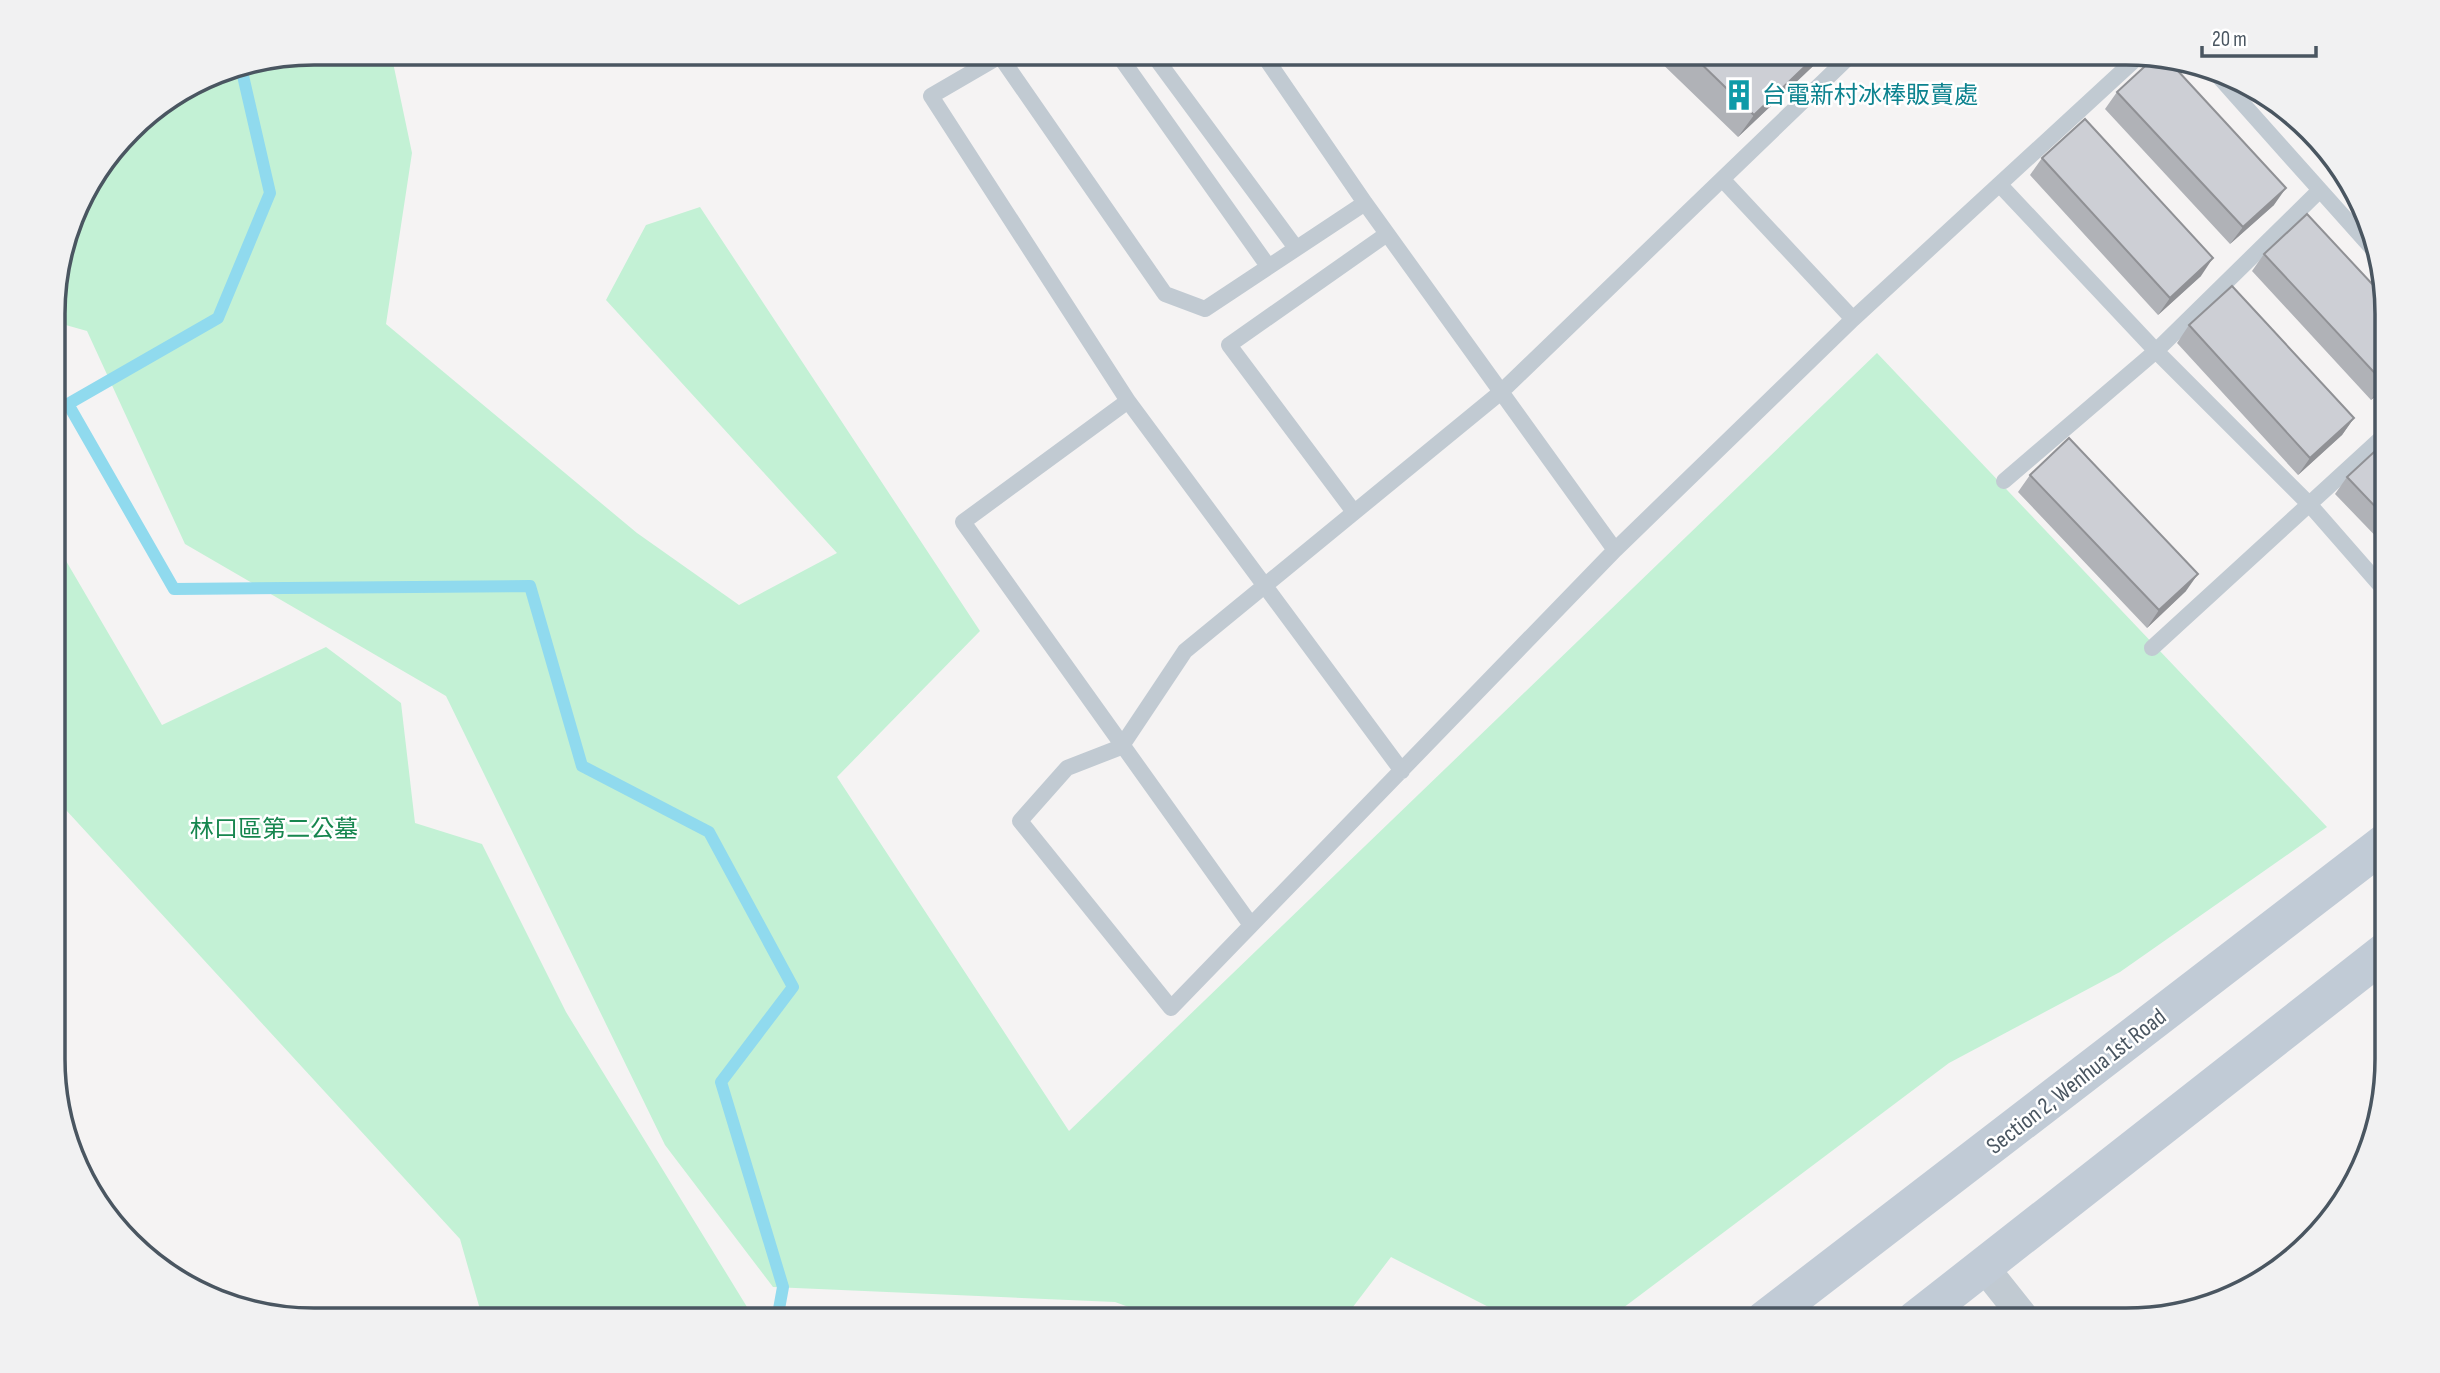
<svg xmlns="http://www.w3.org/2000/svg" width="2440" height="1373" font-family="'Sofia Sans Condensed','Noto Sans TC',sans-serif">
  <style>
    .green { fill: #c3f1d5 }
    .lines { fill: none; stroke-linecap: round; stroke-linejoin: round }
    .stream { stroke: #90daee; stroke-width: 12 }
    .lane { stroke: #c1cad2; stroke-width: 16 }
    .street { stroke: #c1cad2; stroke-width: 30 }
    .secondary { stroke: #c1cbd6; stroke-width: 38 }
    .wall { fill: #b0b2b7 }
    .shaded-wall { fill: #909195 }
    .building { fill: #cdcfd5; stroke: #909195; stroke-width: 2 }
    .labels { text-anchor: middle; stroke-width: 5; stroke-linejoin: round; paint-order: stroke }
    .culture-label { font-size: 24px; fill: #0d838f; stroke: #fff; text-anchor: start }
    .park-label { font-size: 24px; fill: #17864f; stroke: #fff }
    .street-label { font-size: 24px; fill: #4a5661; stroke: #fff }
    .rim { fill: none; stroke: #4a5661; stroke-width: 3.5 }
  </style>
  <rect width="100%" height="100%" fill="#f5f3f3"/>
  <!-- green -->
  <path class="green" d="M313,53H391L412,153L386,324L637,533L739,605L837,553L606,300L646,225L700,207L980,631L837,777L1069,1131L1877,353L2327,827L2120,972L1949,1063L1607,1320H1514L1391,1257L1343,1320H1164L1115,1302L773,1287L665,1145L446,696L185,544L87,331L55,322V280L80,198L141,118L214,72Z
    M55,542L162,725L326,647L401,703L415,823L482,844L566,1012L755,1320H483L460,1239L55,798Z"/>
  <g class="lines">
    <!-- stream -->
    <path class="stream" d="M241,67L270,193L218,318L68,404L174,589L530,586L582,766L709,832L793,987L721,1082L783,1287L777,1320"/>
    <!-- lane -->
    <path class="lane" d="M1005,53L931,96L1128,401L963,522L1251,925
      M1117,53L1268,266
      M1152,53L1296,248
      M1262,53L1365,203L1615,550
      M1853,53L1501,392L1185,651L1121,747L1067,768L1020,821L1171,1008L1615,550L1853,319L2141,54
      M1000,56L1165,294L1205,309L1365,203
      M2212,69L2320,190
      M1723,180L1853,319
      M2000,185L2156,351L2310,505L2387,593
      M1128,401L1402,771
      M2004,481L2156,351L2320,190L2379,256
      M1354,512L1229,345L1387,234
      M2152,648L2387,433"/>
    <!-- street -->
    <path class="street" d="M1983,1266L2026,1320"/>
    <!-- secondary -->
    <path class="secondary" d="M1764,1320L2387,841
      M1915,1320L2387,950"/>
  </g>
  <!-- wall -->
  <path class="wall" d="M1650,52H1828L1738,137Z
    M2117,92L2274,205L2230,244L2105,109Z
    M2042,158L2201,276L2158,315L2030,175Z
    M2264,254L2387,386L2371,400L2252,271Z
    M2189,325L2354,418L2342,435L2298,475L2177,343Z
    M2387,440V548L2335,494L2347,477Z
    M2030,475L2186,591L2147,628L2018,492Z"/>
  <!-- shaded-wall -->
  <path class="shaded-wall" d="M1820,52H1828L1738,137L1754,115Z
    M2286,188L2274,205L2230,244L2243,227Z
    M2213,258L2201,276L2158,315L2170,298Z
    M2387,380V386L2371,400L2384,383Z
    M2354,418L2342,435L2298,475L2310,458Z
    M2198,574L2186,591L2147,628L2159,610Z"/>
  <!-- building -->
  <path class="building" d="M1689,52H1820L1754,115Z
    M2156,56L2166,58L2286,188L2243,227L2117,92Z
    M2085,119L2213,258L2170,298L2042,158Z
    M2307,214L2387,300V380L2384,383L2264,254Z
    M2232,286L2354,418L2310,458L2189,325Z
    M2069,438L2198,574L2159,610L2030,475Z
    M2387,440V519L2347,477Z"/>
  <!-- icons -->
  <defs>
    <symbol id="building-bare" viewBox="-9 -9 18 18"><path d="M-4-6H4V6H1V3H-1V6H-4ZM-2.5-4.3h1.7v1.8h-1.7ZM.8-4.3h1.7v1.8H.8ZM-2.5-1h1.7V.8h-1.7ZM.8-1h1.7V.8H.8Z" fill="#0f9aa8" stroke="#fff" stroke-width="2.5" paint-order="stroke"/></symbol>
  </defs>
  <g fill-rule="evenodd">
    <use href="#building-bare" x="1717" y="73" width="44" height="44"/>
  </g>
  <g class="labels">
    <!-- culture labels -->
    <g class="culture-label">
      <text x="1762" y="103">台電新村冰棒販賣處</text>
    </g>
    <!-- park labels -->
    <g class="park-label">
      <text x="274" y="837">林口區第二公墓</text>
    </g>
    <!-- street labels -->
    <g class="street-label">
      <text transform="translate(2076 1081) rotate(-38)" y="8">Section 2, Wenhua 1st Road</text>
    </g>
  </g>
  <!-- crop -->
  <path d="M0 0H2440V1373H0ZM314 65H2126A249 249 0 0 1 2375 314V1059A249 249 0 0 1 2126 1308H314A249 249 0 0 1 65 1059V314A249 249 0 0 1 314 65Z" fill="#f1f1f2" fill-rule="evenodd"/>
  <path class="rim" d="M314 65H2126A249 249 0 0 1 2375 314V1059A249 249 0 0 1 2126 1308H314A249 249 0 0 1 65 1059V314A249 249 0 0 1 314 65Z"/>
  <!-- scale -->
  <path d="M2202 46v10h114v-10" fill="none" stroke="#4a5661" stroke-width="3.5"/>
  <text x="2212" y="46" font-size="21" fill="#4a5661" stroke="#ffffff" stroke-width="5" paint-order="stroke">20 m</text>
</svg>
